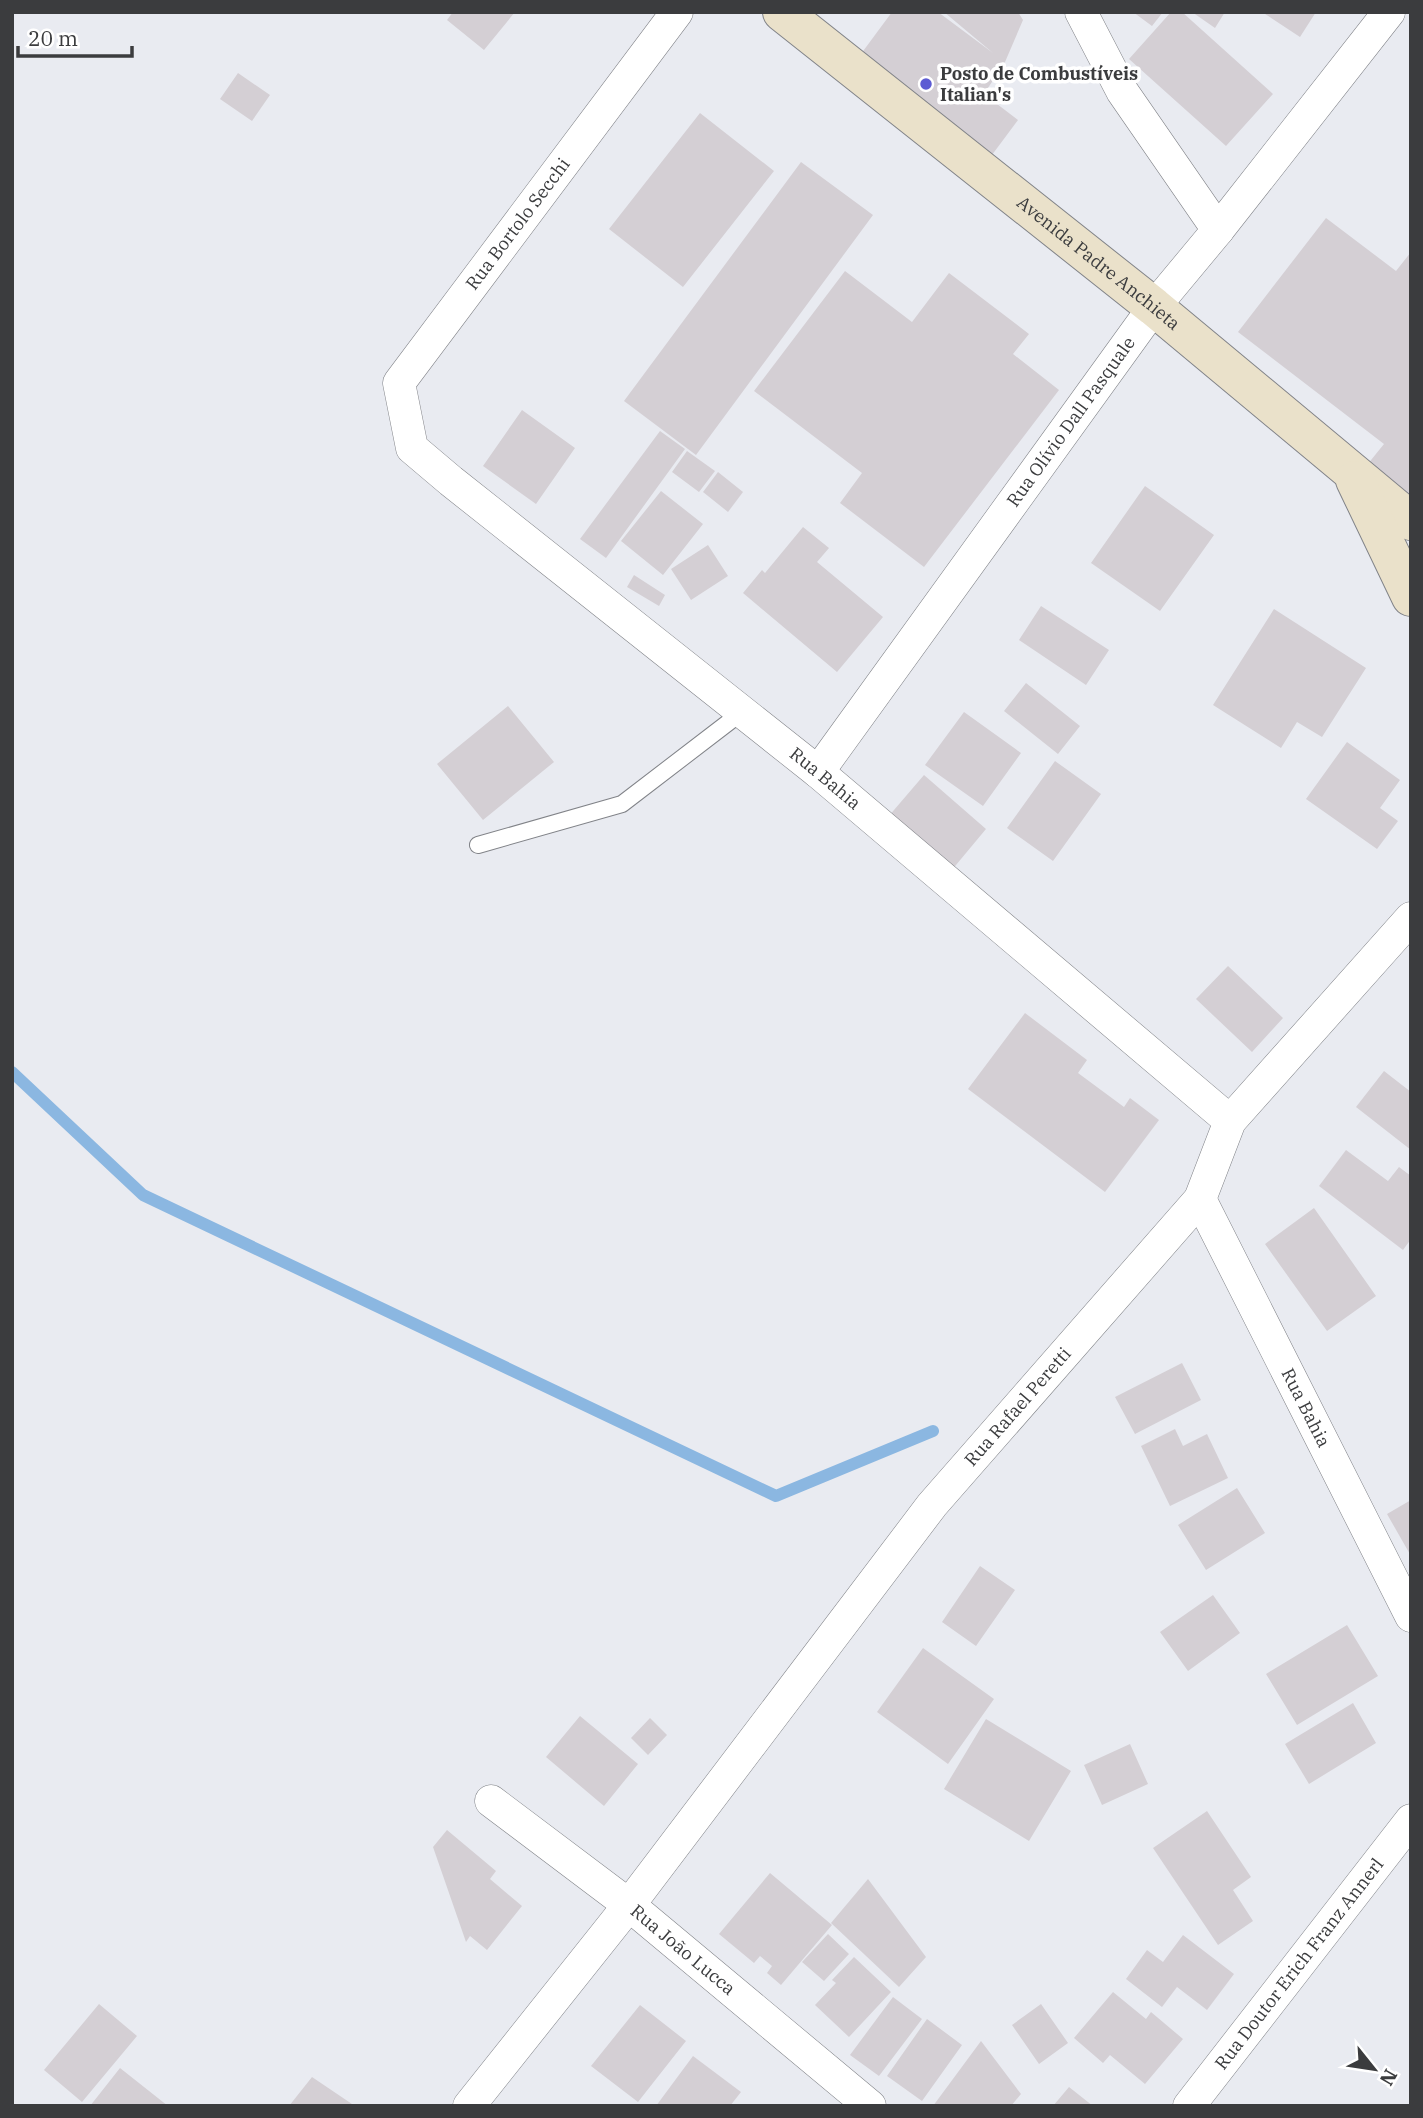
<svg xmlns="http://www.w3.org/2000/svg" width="1423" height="2118" font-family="'IBM Plex Serif',serif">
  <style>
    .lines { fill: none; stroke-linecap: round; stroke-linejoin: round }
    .stream { stroke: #8bb7e1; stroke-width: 12 }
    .building { fill: #d4cfd4 }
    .lane-casing { stroke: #818388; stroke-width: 18 }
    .street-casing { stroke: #818388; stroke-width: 33 }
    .secondary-casing { stroke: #818388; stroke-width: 40 }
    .lane { stroke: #fff; stroke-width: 16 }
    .street { stroke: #fff; stroke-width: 32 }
    .secondary { stroke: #eae1ca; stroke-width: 38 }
    .poi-dot { fill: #5d5bd3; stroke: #fff; stroke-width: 2.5 }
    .labels { text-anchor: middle; stroke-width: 7; stroke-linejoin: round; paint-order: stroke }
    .poi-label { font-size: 18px; font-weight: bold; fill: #3b3c3e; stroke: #fff; text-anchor: start }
    .street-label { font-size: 18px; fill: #3b3c3e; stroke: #fff }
  </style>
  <rect width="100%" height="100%" fill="#e9ebf1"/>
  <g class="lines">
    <!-- stream -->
    <path class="stream" d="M12,1072L143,1195L776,1496L933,1431"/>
  </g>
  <!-- building -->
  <path class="building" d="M453,12H515L484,50L447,20Z
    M892,12H938L993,53L944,12H1018L1023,20L1005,62L984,94L1018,120L986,163L855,62Z
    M1133,12H1163L1152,26Z
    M1171,12H1182L1273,94L1226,146L1129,59Z
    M1192,12H1225L1215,28Z
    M1262,12H1316L1300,37Z
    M238,73L270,95L252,121L220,99Z
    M700,113L774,171L683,287L609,229Z
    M801,162L873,215L696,455L624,401Z
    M1326,218L1396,271L1411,252V499L1367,465L1384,444L1238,332Z
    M845,271L912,322L949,273L1029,334L1013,354L1059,390L924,567L840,503L862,473L754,391Z
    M522,410L575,448L536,504L483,466Z
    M660,431L685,449L606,558L580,539Z
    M687,451L715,471L699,492L672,472Z
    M718,472L743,492L728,512L703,492Z
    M1145,486L1214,535L1160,611L1091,563Z
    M661,491L703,524L663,575L621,541Z
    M803,527L829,548L817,562L883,617L837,672L743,593L762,570L765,573Z
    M708,545L728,576L691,600L671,569Z
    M634,575L665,595L659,606L627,587Z
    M1041,606L1109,650L1086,685L1019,640Z
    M1274,609L1366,668L1322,737L1297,722L1281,748L1213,705Z
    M1026,683L1080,726L1058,754L1004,711Z
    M508,706L554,762L483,820L437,764Z
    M964,712L1021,753L983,806L925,765Z
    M1347,742L1400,780L1380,808L1398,821L1377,849L1306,799Z
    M1055,761L1101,794L1053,861L1007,828Z
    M924,775L986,829L951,871L888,817Z
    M1228,966L1283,1018L1252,1052L1196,999Z
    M1025,1013L1087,1060L1078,1073L1124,1107L1130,1098L1159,1120L1105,1192L968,1089Z
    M1384,1071L1411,1092V1150L1356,1107Z
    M1346,1150L1388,1181L1399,1167L1411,1176V1239L1403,1250L1319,1186Z
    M1314,1208L1376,1296L1327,1331L1265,1244Z
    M1182,1363L1201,1400L1135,1434L1115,1397Z
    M1175,1429L1183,1446L1207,1434L1228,1478L1170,1506L1141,1446Z
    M1237,1488L1265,1533L1206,1570L1178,1525Z
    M1411,1500V1556L1387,1514Z
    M980,1566L1015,1590L976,1646L942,1622Z
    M1213,1595L1240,1633L1188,1671L1160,1632Z
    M1347,1625L1378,1676L1297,1725L1266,1674Z
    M923,1648L994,1699L948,1764L877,1712Z
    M1353,1703L1376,1743L1309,1784L1285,1744Z
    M580,1716L638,1764L604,1806L546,1757Z
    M650,1718L667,1735L648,1755L631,1738Z
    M986,1719L1071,1771L1029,1841L944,1789Z
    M1130,1744L1148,1784L1102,1805L1084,1765Z
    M1207,1811L1251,1877L1233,1890L1253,1921L1218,1945L1153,1848Z
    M447,1830L496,1871L490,1879L522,1906L487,1950L470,1936L466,1942L433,1847Z
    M770,1873L832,1925L781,1985L767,1973L772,1966L760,1956L754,1963L719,1934Z
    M868,1879L926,1957L899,1987L831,1923Z
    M828,1934L849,1954L824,1981L802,1962Z
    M1183,1935L1234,1974L1207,2010L1177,1987L1162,2007L1126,1979L1147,1950L1163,1962Z
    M854,1957L891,1992L849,2037L815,2005L836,1983L832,1980Z
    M1113,1992L1146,2019L1151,2012L1183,2039L1145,2084L1110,2055L1103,2063L1074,2038Z
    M893,1997L922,2019L879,2076L850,2055Z
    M99,2004L137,2036L82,2102L44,2070Z
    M1041,2004L1068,2043L1039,2064L1012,2025Z
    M640,2005L686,2041L638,2102L591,2066Z
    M927,2019L962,2045L922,2101L887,2076Z
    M981,2041L1021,2094L1011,2106H933Z
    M693,2056L741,2092L730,2106H656Z
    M120,2068L168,2106H90Z
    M312,2077L352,2104L350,2106H289Z
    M1069,2087L1093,2106H1053Z"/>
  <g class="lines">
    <defs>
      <path id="lane" d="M478,845L622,804L742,712"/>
      <g id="street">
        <path id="s1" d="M677,12L399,383L412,448L451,481L818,772L1230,1121"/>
        <path d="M1081,12L1122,91L1218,230"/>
        <path id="s2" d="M818,772L1154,307L1218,230L1389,12"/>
        <path id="s3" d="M1200,1199L1411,1616"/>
        <path id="s4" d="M491,1801L629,1905L870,2106"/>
        <path id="s5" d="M469,2106L629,1905L932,1505L1200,1199L1230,1121L1411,918"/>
        <path id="s6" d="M1189,2106L1411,1820"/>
      </g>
      <g id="secondary">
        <path id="s7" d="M782,12L1154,307L1411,521"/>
        <path d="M1355,480L1411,597"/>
      </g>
    </defs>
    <!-- lane casing -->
    <use href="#lane" class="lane-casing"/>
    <!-- street casing -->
    <use href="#street" class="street-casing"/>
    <!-- secondary casing -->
    <use href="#secondary" class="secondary-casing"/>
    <!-- lane -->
    <use href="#lane" class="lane"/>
    <!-- street -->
    <use href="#street" class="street"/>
    <!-- secondary -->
    <use href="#secondary" class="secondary"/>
  </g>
  <!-- markers -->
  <circle class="poi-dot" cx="926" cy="84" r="7"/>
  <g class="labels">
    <!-- poi labels -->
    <g class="poi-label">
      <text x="940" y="80">Posto de Combustíveis<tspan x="940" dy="21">Italian's</tspan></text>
    </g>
    <!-- street labels -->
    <g class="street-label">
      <text transform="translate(518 224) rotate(-53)" y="6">Rua Bortolo Secchi</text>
      <text dy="6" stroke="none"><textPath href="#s7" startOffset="404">Avenida Padre Anchieta</textPath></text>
      <text dy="6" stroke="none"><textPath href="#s2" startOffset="432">Rua Olívio Dall Pasquale</textPath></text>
      <text dy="6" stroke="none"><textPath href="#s1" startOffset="1059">Rua Bahia</textPath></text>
      <text dy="6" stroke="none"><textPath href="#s5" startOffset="889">Rua Rafael Peretti</textPath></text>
      <text dy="6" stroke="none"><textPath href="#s3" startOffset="234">Rua Bahia</textPath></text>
      <text dy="6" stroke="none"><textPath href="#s4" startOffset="243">Rua João Lucca</textPath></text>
      <text dy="6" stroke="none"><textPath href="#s6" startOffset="180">Rua Doutor Erich Franz Annerl</textPath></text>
    </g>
  </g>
  <!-- border -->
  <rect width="1423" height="2118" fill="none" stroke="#3b3c3e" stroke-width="28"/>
  <!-- north arrow -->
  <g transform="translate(1374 2069) rotate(120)" stroke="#ffffff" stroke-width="5" paint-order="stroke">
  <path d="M0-5L12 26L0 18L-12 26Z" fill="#3b3c3e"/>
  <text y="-10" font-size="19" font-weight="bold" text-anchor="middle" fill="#3b3c3e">N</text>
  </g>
  <!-- scale -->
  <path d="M18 46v10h114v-10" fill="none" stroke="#3b3c3e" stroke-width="3.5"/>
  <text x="28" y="46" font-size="21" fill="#3b3c3e" stroke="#ffffff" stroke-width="5" paint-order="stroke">20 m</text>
</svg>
